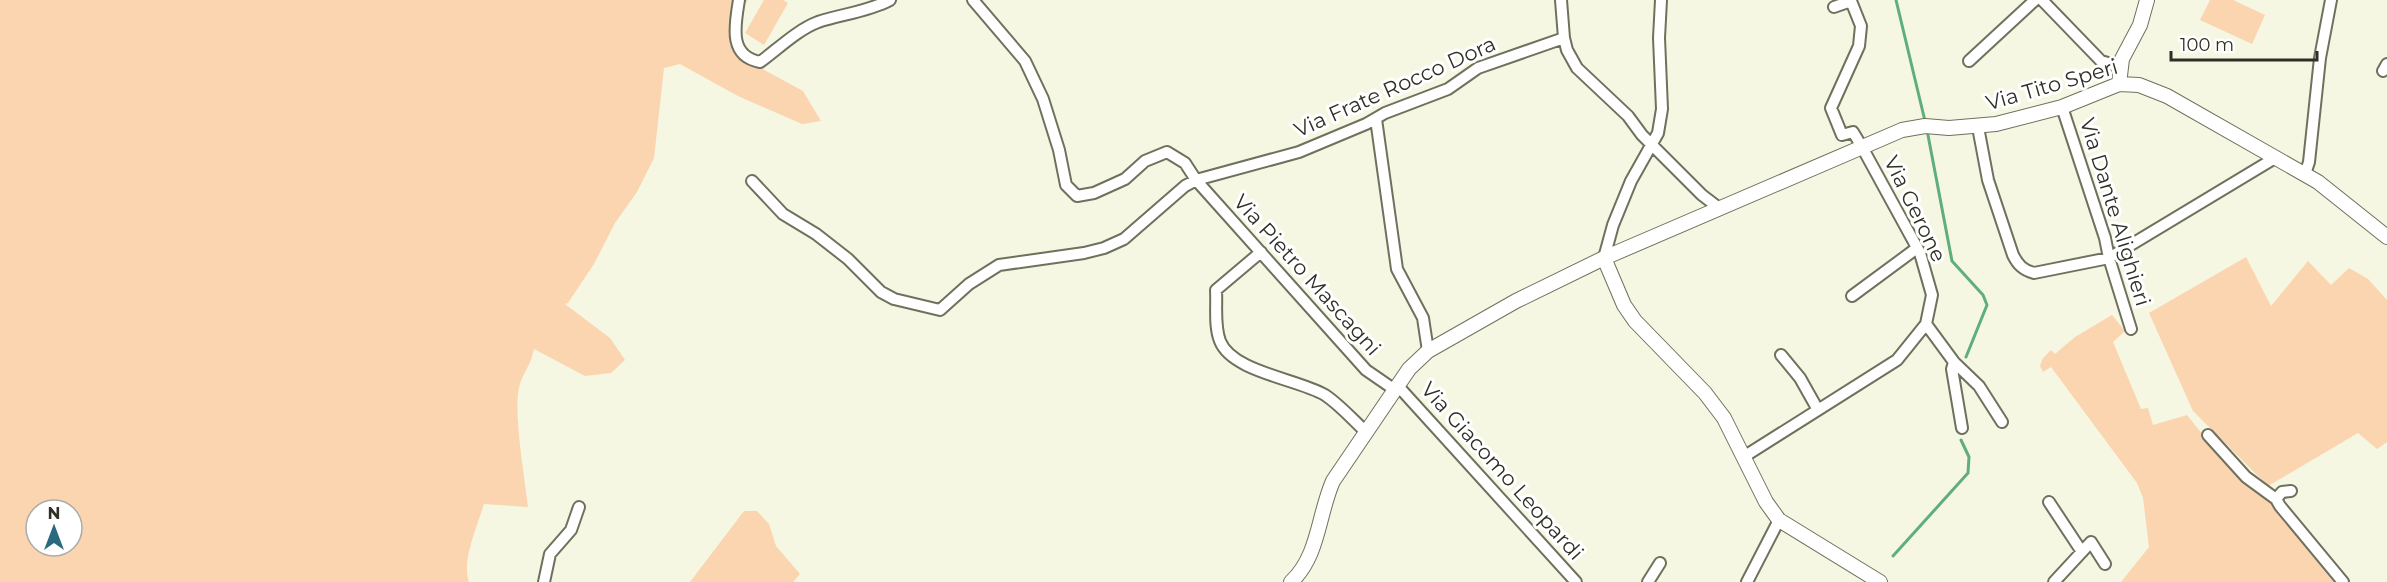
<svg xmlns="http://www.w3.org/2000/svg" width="2387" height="582" font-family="Montserrat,sans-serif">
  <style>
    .green { fill: #fbd4b0; fill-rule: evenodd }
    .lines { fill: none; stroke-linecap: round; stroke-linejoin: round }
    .stream { stroke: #5fae7b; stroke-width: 3 }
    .minor-casing { stroke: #70705e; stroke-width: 14 }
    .tertiary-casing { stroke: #70705e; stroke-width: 16 }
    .minor { stroke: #fff; stroke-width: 10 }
    .tertiary { stroke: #fff; stroke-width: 14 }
    .labels { text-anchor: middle; stroke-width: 6; stroke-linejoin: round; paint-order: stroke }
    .street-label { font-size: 21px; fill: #2f2f27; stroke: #fff }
  </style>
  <rect width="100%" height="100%" fill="#f6f7e2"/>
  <!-- green -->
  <path class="green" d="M0,0H748L741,9L733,47L738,57L747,64L759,67L803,91L821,121L802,124L738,96L680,64L664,68L654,158L637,192L615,223L594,264L568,303L565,304L610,338L625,360L611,373L585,376L534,349C531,365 524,371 520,384C512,407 525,479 528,507L484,504C478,524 461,562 469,582H0ZM36,510H72V546H36Z
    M764,0H783L788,3L764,45L745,33Z
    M2210,0H2233L2265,15L2252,44L2200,20Z
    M2246,257L2271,306L2308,261L2331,285L2349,268L2368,279L2387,300V442L2377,449L2358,433L2268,486L2193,411L2149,313Z
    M2112,315L2125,331L2113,342L2141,409L2148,408L2153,425L2187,415L2207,440L2274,501L2338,582H2121L2149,547L2143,498L2137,483L2051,367L2043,372L2040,366L2043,358L2051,350L2055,354L2075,337Z
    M744,511H757L769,524L776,546L800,574L793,582H690Z"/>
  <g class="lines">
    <!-- stream -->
    <path class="stream" d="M1896,0L1925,121
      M1927,130L1952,261L1983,295L1987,305L1966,357
      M1893,556L1968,473L1969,457L1961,440"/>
    <defs>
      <path id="minor" d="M739,0C735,25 728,56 760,62C778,49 797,30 818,22C842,14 867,12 890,0
        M973,0L1025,61L1043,99L1059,150L1066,185L1077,196L1094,193L1125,179L1145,161L1167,152L1185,163L1196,180L1366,370L1395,390
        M1561,0L1564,38L1567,50L1577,68L1628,116L1642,135L1702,195L1719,208
        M2042,0L2101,61L2121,67
        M1969,61L2035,0
        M2383,71L2387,64
        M2062,107L2105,238L2109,258L2131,329
        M1376,119L1397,269L1423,318L1428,351
        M1978,127L1988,180L2013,255C2018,265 2023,270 2034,273L2109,258L2275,158
        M2305,174L2309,162L2320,58L2331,0
        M752,181L783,214L816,234L848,259L881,292L894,299L940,310L969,284L999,265L1084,253L1104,248L1124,239L1185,186L1196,180L1299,152L1366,124L1385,113L1448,89L1478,68L1564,38
        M1261,252L1216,290C1217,306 1214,326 1220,341C1232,372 1298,379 1325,395C1340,405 1353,420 1366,432
        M1604,258L1613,225L1631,181L1658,133L1662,109L1659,38L1661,0
        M1852,296L1917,248
        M1926,324L1954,362L1979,386L2002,422
        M1781,355L1800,378L1818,410
        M1954,362L1952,369L1962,428
        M1398,386L1576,582
        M2208,435L2246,477L2276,499
        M1745,456L1897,360L1926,324L1932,295L1920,253L1862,147L1853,132L1842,135L1831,108L1859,46L1861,26L1851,1L1834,7
        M2291,491L2282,492L2276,499L2280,506L2343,582
        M2049,502L2082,552
        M544,582L550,554L571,530L579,507
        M1648,582L1660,563
        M1747,582L1779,520
        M2054,582L2091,542L2105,564"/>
      <path id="tertiary" d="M2119,84L2122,59L2140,25L2147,0
        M1604,258L1624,305L1635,321L1705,393L1724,418L1766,502L1779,520L1880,582
        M1291,582C1319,556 1318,515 1333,481L1409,369L1428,351L1516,301L1604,258L1902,130L1925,126L1949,128L1996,124L2062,107L2119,84L2139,85L2167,96L2318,182L2387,237"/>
    </defs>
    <!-- minor casing -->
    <use href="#minor" class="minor-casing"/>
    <!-- tertiary casing -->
    <use href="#tertiary" class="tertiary-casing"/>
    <!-- minor -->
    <use href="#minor" class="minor"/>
    <!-- tertiary -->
    <use href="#tertiary" class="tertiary"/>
  </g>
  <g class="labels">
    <!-- street labels -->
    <g class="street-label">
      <text transform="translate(2052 85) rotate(-16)" y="7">Via Tito Speri</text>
      <text transform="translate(1395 87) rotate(-24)" y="7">Via Frate Rocco Dora</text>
      <text transform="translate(1915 209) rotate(64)" y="7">Via Gerone</text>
      <text transform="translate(2115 212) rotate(73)" y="7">Via Dante Alighieri</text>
      <text transform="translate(1307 275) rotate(48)" y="7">Via Pietro Mascagni</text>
      <text transform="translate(1502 471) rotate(48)" y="7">Via Giacomo Leopardi</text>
    </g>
  </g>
  <!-- north arrow -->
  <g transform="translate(54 528)"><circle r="28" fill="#ffffff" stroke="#acaca9" stroke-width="1.5"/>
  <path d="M0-4.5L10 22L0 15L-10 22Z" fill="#2a6a7e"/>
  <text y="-9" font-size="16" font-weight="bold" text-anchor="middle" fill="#2f2f27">N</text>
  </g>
  <!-- scale -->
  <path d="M2171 51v9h146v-9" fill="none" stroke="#2f2f27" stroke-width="3"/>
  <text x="2180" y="51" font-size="18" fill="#2f2f27" stroke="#ffffff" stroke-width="4.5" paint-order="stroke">100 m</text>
</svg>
